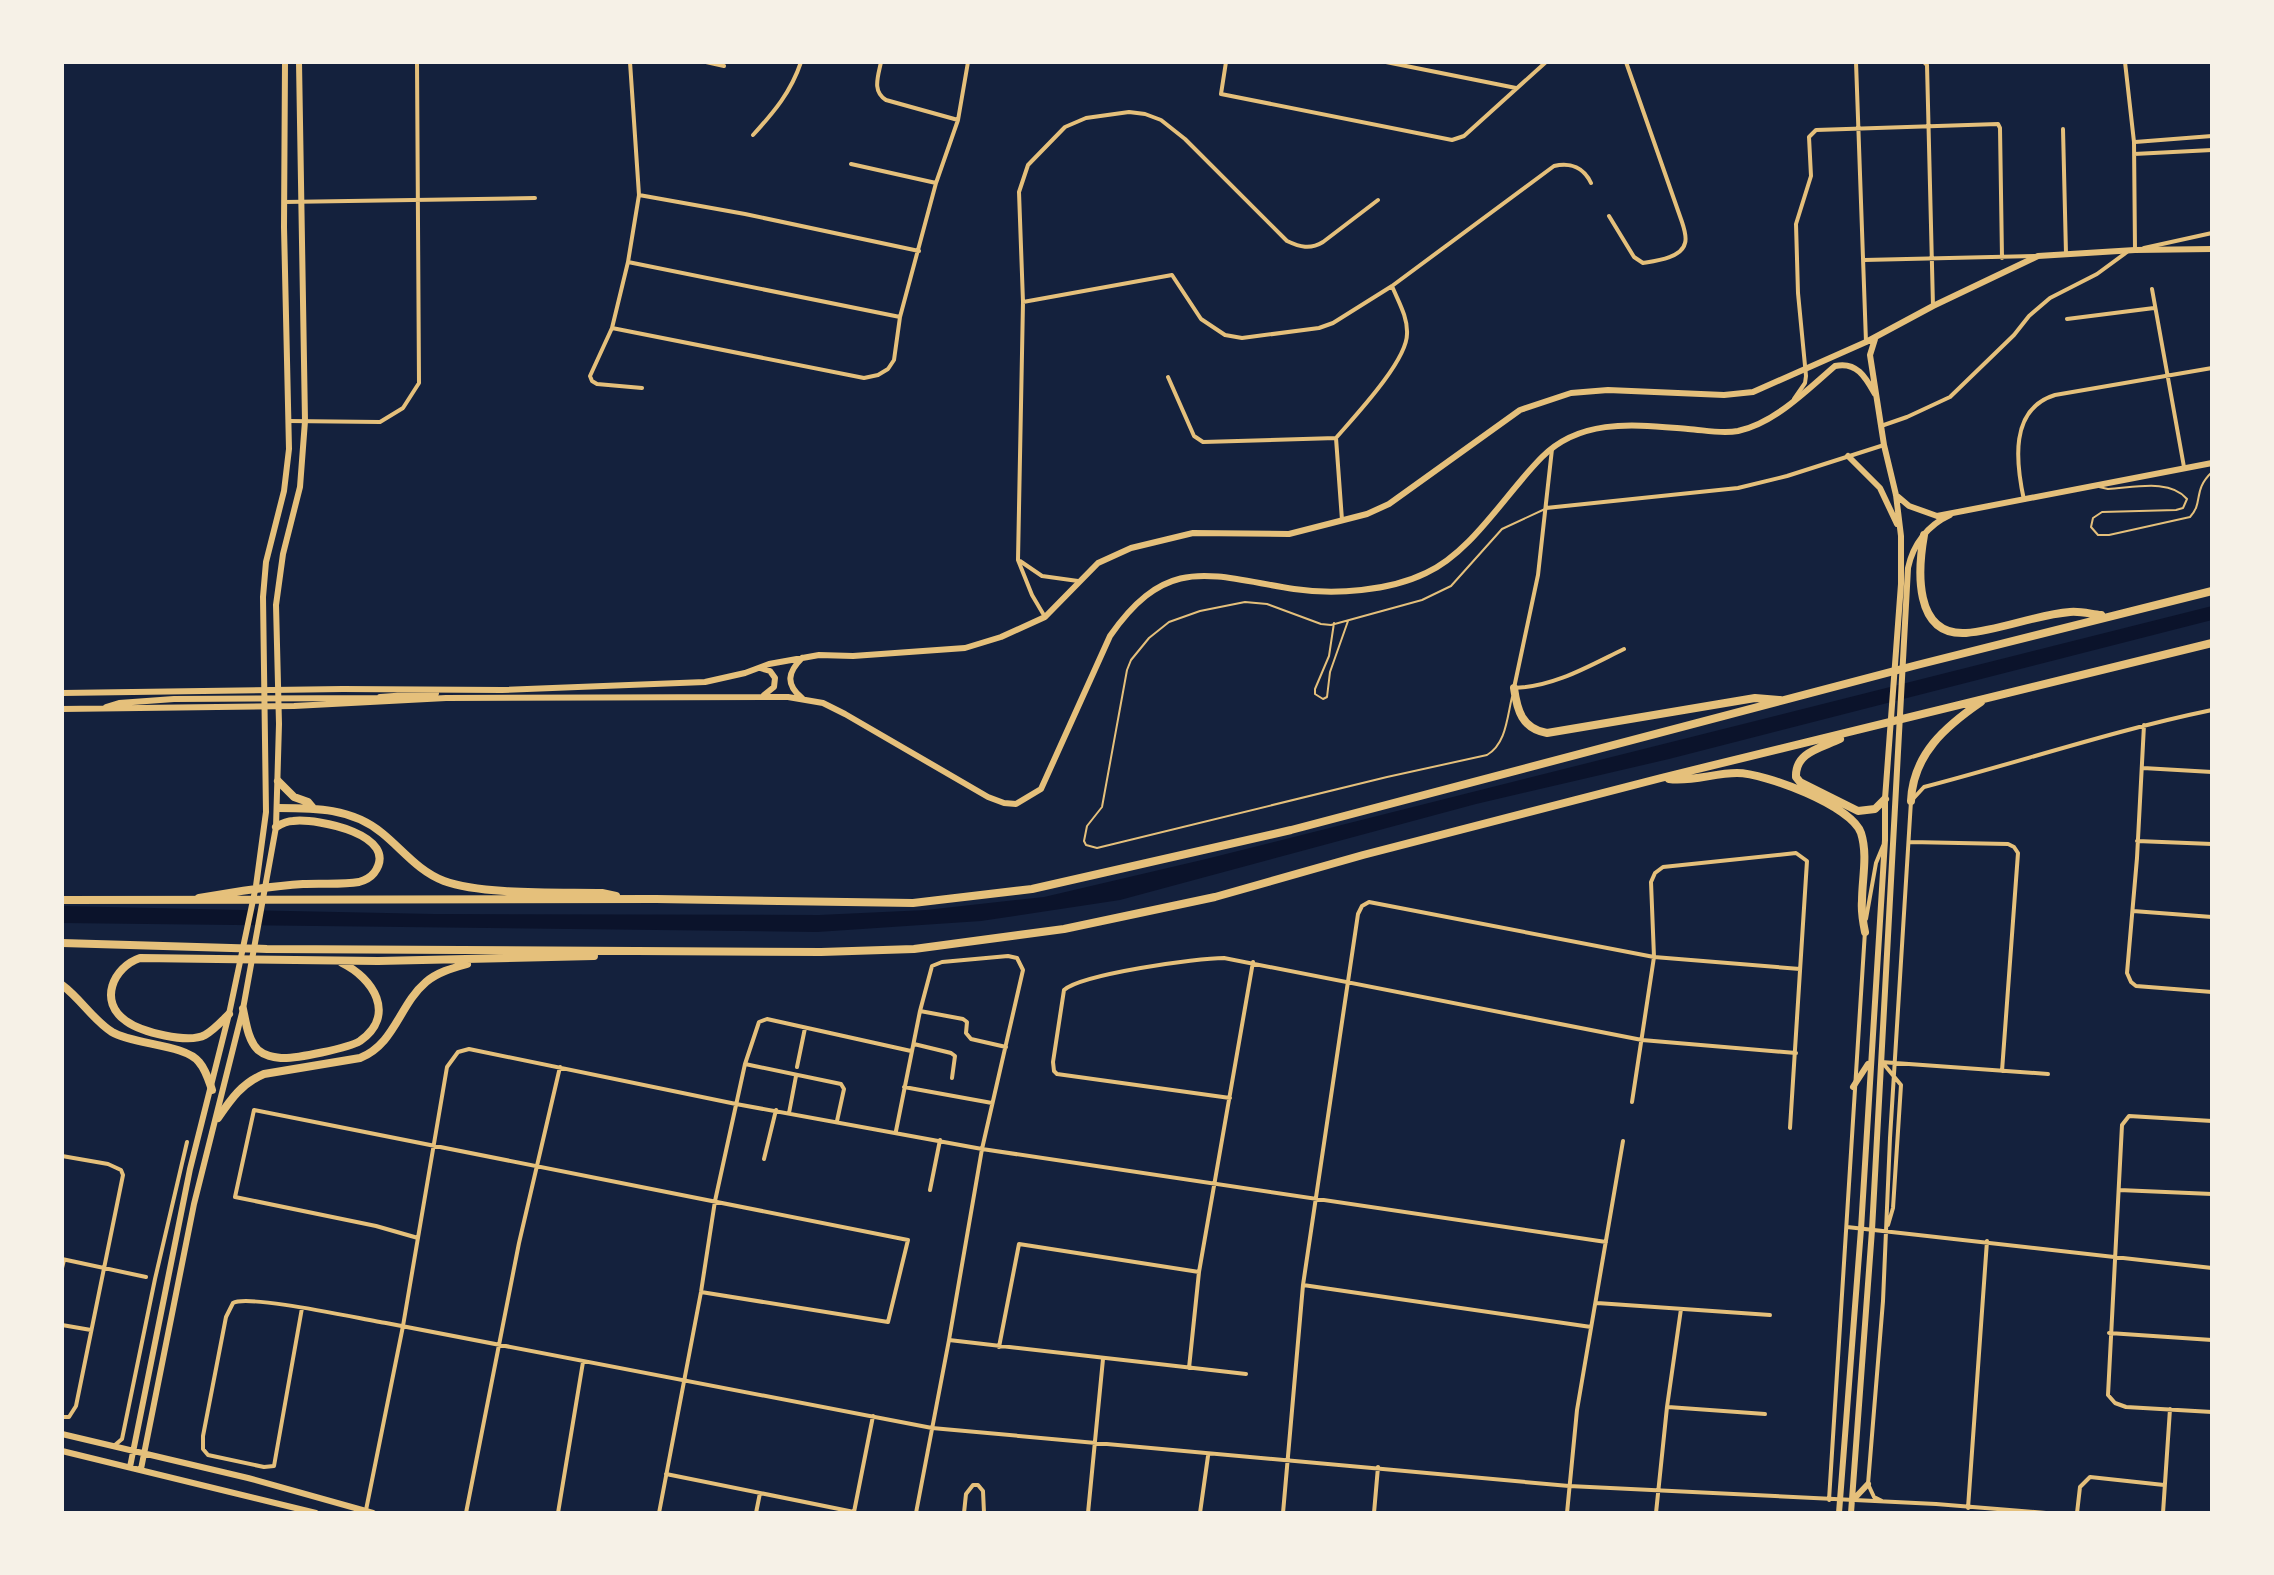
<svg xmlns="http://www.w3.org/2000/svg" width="2274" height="1575" font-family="Bitter,serif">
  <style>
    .water { fill: #0b132b }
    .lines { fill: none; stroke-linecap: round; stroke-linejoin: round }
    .service { stroke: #e5c07b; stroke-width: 2 }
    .minor { stroke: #e5c07b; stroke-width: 4 }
    .secondary { stroke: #e5c07b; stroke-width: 6 }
    .primary { stroke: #e5c07b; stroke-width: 6 }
    .motorway { stroke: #e5c07b; stroke-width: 8 }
  </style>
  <rect width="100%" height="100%" fill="#14213d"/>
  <!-- water -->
  <path class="water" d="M2212,606V620L1669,759L1476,804L1120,900L981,921L817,932L62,923V906L434,914L819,915L926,910L1044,897L1206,859Z"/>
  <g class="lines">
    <!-- service -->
    <path class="service" d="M2099,487L2108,489C2132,488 2170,478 2187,499L2183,508L2176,510L2102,512L2093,518L2091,527L2098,535H2109L2190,517C2204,502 2192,491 2212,472
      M1334,623L1329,656L1315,689V694L1323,699L1327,697L1330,672L1348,621
      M1512,697C1507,718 1506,744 1487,755L1387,777L1097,848L1086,845L1084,841L1087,826L1102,807L1127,670L1131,660L1149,638L1169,622L1200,611L1245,602L1267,604L1321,624L1331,625L1422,600L1451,586L1502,529L1545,509"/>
    <!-- minor -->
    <path class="minor" d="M630,62L639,195L628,262L612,328L590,376L592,381L597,384L642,388
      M706,62L724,66
      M881,62C878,77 872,91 886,100L958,120
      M1226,62L1221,94L1452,140L1464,136L1546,62
      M1386,62L1516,88
      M1856,62L1866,342
      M1924,62L1927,65L1933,306
      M2125,62L2134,142L2135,250
      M2063,129L2066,254
      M753,135C774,112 791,92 801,62
      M2135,142L2212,136
      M2134,154L2212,150
      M851,164L936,183
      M639,195L745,214L919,251
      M284,202L535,198
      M1609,216L1634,257L1643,263C1655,261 1682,258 1685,243C1687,237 1684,228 1682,222L1626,62
      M2144,248L2212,233
      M1864,260L2036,256
      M628,262L900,317
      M2152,289L2184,467
      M1023,302L1172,275L1201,319L1225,335L1242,338L1319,328L1333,323L1392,286L1554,166C1571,162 1584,168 1591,183
      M2067,319L2154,308
      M612,328L864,378L878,375L888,369L894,360L900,317L936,183L958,120L968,62
      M1168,377L1194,436L1203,442L1336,438
      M1794,399L1805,383L1806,376L1798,293L1796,224L1811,176L1809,137L1816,130L1998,124L2000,128L2002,258
      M289,421L380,422L403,408L419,383L417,62
      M1881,426L1907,417L1950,397L2014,335L2029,316L2050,298L2097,274L2127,252
      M1552,449L1538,575L1514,688C1554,687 1589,666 1624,649
      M2024,500C2016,463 2009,409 2055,395L2212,368
      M1546,508L1738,488L1787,476L1884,445
      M1342,520L1336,438C1355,416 1407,361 1407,334C1408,317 1398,301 1392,286
      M1020,561L1042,576L1078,581
      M1045,617L1032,595L1018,560L1023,302L1019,192L1028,165L1065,127L1086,118L1129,112L1145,114L1161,120L1185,139L1287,241C1300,247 1310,250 1323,242L1378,200
      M2144,725L2137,858L2127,973L2131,982L2136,986L2212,992
      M2143,768L2212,772
      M2137,841L2212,844
      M1910,842L2008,844L2014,847L2018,853L2002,1071
      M2133,911L2212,917
      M1866,919L1876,863L1883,846
      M920,1011L963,1019L967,1022L966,1033L971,1039L1006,1047
      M914,1044L951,1053L955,1056L952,1078
      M1881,1062L2048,1074
      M1882,1062L1901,1085L1893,1208L1888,1225
      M745,1064L841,1084L844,1089L837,1121
      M797,1067L805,1028
      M904,1087L992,1103
      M1230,1098L1057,1074L1054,1071L1053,1062L1064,990C1082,974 1197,958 1224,958L1642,1040L1796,1053
      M1632,1102L1654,957L1651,882L1655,873L1663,867L1796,853L1807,861L1790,1128
      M789,1113L796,1076
      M2212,1121L2129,1116L2122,1125L2108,1395L2115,1403L2126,1407L2212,1412
      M896,1131L920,1011L932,966L942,962L1008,956L1017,958L1023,970L982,1149L949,1340L916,1513
      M62,1156L108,1164L121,1170L123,1175L76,1406L69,1417H62
      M764,1159L776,1110
      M930,1190L940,1140
      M2119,1190L2212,1194
      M1847,1227L2212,1268
      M418,1238L376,1226L235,1197L254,1110L908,1240L888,1322L701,1292
      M62,1259L146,1277
      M62,1268L64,1260
      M1303,1285L1591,1327
      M1597,1303L1770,1315
      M302,1308L274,1466L264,1467L208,1455L203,1449V1436L226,1317L233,1303C248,1294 361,1319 386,1323L932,1428L1569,1486L1936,1504L2046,1513
      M62,1325L91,1330
      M2109,1333L2212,1340
      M949,1340L1246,1374
      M999,1347L1019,1244L1199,1272
      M1189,1368L1199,1272L1253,962
      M1668,1407L1765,1414
      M115,1445L122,1439L155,1279L187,1142
      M666,1474L854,1512
      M1829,1500L1865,931
      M1882,1501L1874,1497L1868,1484L1883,1301L1890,1138L1911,801L1924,787C2020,762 2115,730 2212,710
      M1968,1508L1987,1241
      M366,1510L403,1326L447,1067L458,1052L469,1049L736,1104L982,1149L1606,1242
      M854,1512L873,1416
      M466,1513L519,1243L560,1067
      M558,1513L583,1362
      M659,1513L701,1292L715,1201L745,1064L759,1022L767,1019L911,1051
      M756,1513L760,1493
      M964,1513L966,1494L973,1485H978L983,1491L984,1513
      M1088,1513L1103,1359
      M1200,1513L1208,1456
      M1283,1513L1303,1285L1358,914L1362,906L1369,902L1654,957L1800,969
      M1374,1513L1378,1467
      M1567,1513L1577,1410L1623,1141
      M1656,1513L1667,1407L1681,1309
      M2077,1513L2080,1487L2090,1477L2164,1485
      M2163,1513L2170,1409"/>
    <!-- secondary -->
    <path class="secondary" d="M1848,456L1880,488L1897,524
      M1896,495L1909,506L1937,516L2212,463
      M760,668L770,671L775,678L774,687L764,695
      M62,693L343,689L502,690L705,682L745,673L769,664L819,655L853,656L965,648L1001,637L1045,617L1098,563L1131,548L1193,533L1289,534L1367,514L1389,504L1520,410L1571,393L1608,390L1724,395L1753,392L1866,342L1933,306L2038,256L2135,250L2212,249
      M380,697L436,693
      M802,698C785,684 788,672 802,658
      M106,707L119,703L174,699L382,698
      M62,709L294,706L446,698L788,697L823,703L845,714L988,797L1004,803L1016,804L1041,789L1110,636C1168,553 1210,576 1294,589C1335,595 1389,591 1426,573C1472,552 1506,493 1542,457C1582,417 1637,425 1688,429C1704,430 1721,434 1738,431C1775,423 1807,390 1835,366C1857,361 1866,378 1875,394
      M1853,1087L1868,1064
      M62,1434L248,1478L373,1513
      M62,1451L316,1513
      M130,1467L190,1169L229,1014
      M141,1469L194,1204L242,1013
      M1852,1501L1868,1484
      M1839,1513L1861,1229L1885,840V799L1901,584V536L1896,495L1884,445L1870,355L1875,339
      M1851,1513L1872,1230L1908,568C1913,544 1928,525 1950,515"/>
    <!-- primary -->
    <path class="primary" d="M243,1009L276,827L279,724L276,605L283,554L300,487L305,421L299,62
      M229,1014L256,886L266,812L263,597L266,562L284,491L289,449L284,227L285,62"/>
    <!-- motorway -->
    <path class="motorway" d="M1924,535C1918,569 1913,636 1966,633C2001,630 2035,615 2070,612C2080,611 2091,614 2101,615
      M1514,688C1517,710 1522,729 1547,733L1755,698L1779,700
      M1840,739C1821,748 1795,752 1796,777L1800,782L1858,811L1875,809L1885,799
      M1669,779C1692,782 1714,773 1737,773C1765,773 1852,806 1861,833C1868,855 1862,879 1862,901C1861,911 1863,922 1865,932
      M278,781L294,797L308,802L313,808
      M1911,801C1913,754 1946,726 1981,702
      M278,808C315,808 352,808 382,833C403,850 418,871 444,881C482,895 560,892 602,893L616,896
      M199,898C233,892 269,886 303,884C322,883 341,885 359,882C366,880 370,878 374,873C402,835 317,818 293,821C287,821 281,824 276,827
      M62,900L656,899L913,903L1032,889L1291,830L1917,665L2212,591
      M62,943L267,949L821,952L914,949L1064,929L1215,897L1363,855L1661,778L2212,643
      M62,985C80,998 93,1020 112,1032C134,1045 185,1044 199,1062C206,1070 209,1081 212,1090
      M243,1009C246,1023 248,1040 258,1050C265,1056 273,1057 281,1058C295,1059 349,1048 360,1041C397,1015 373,978 342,963
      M229,1014C222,1021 214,1030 205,1035C188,1044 141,1032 126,1021C98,1002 113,967 140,958L378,961L594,956
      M218,1118C231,1099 242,1083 264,1074L360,1058C395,1044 399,1005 426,982C438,972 453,968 467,964"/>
  </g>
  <!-- border -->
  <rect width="2274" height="1575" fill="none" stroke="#f6f1e7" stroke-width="128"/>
</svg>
